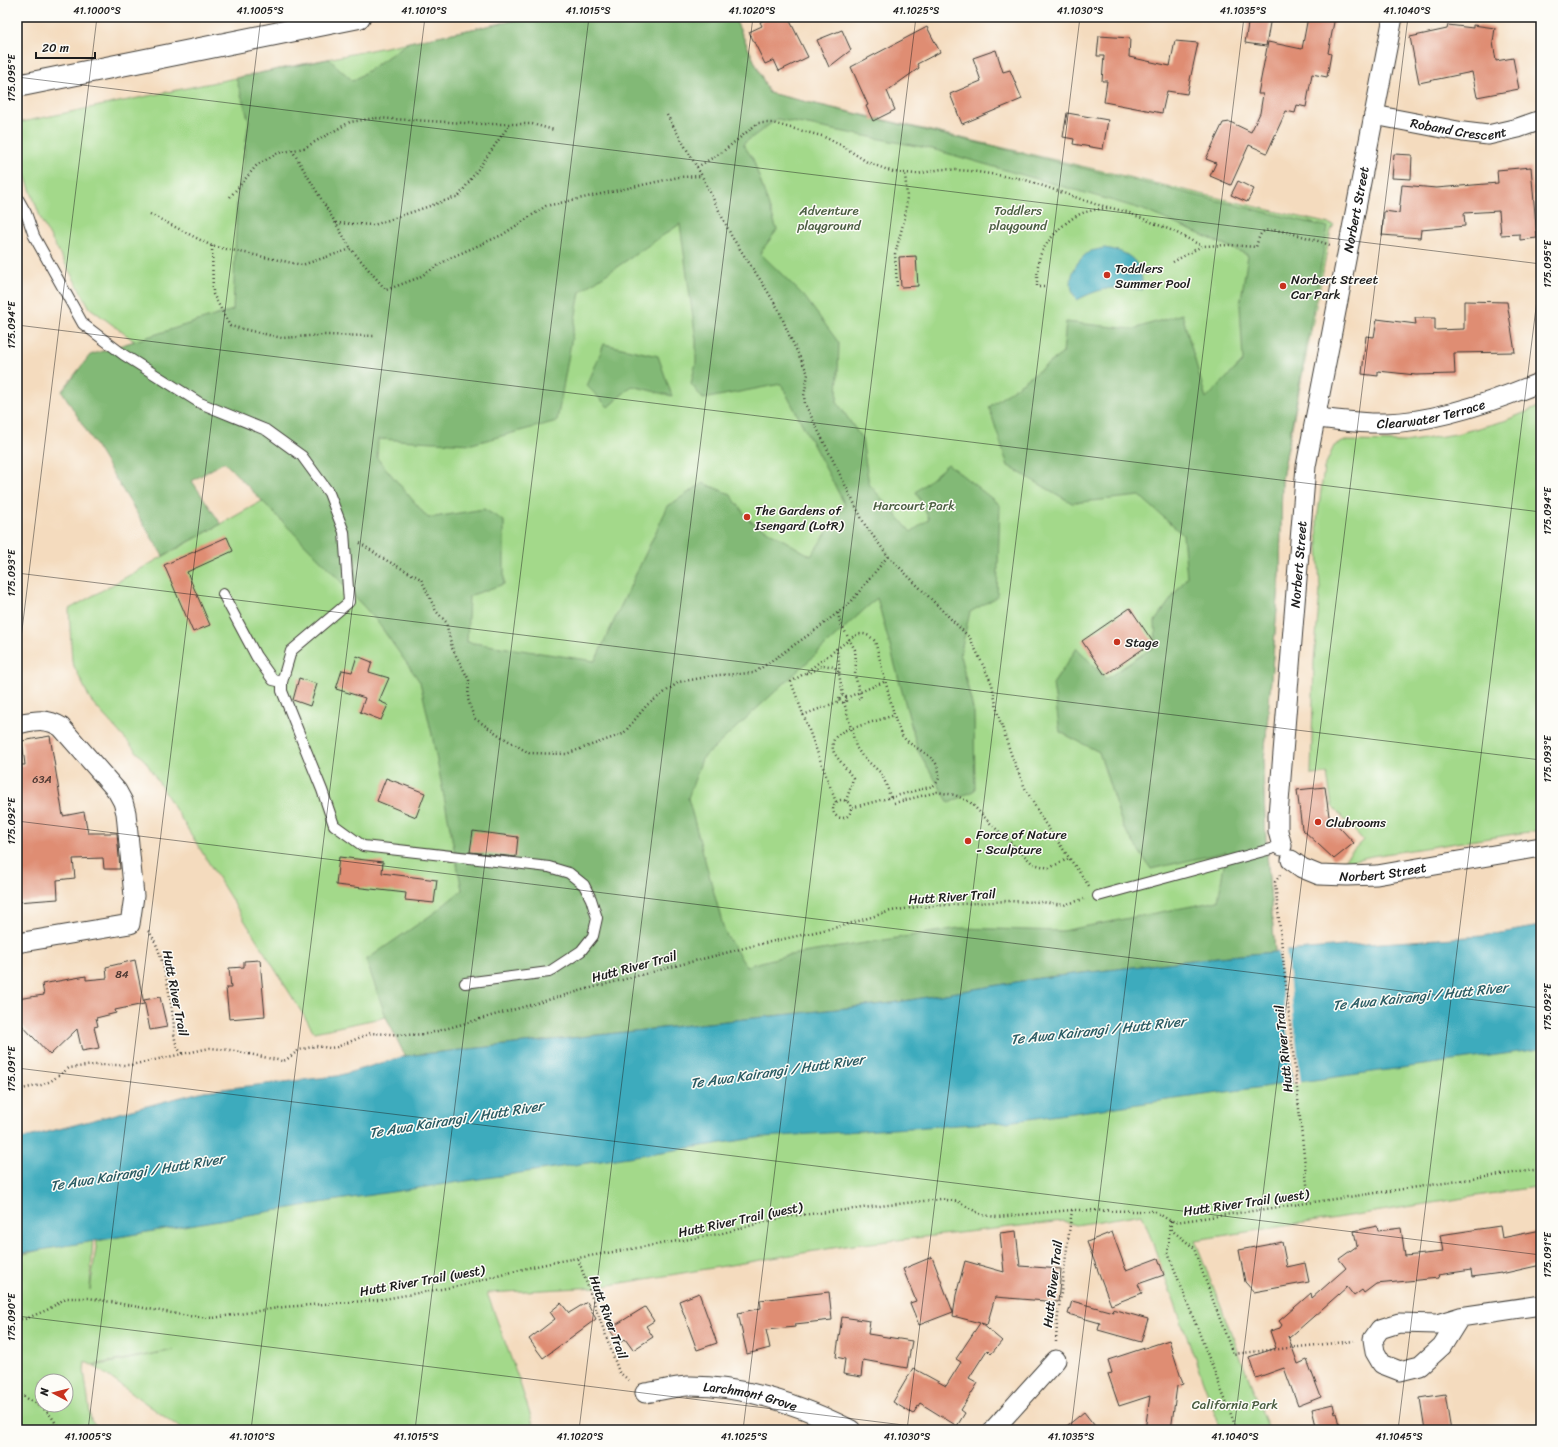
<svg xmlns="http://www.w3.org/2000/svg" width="1558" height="1447" font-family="Sriracha,sans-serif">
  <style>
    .green { fill: #a3d98a; stroke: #607a53; fill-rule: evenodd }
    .forest { fill: #82b976; stroke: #4f6a49; fill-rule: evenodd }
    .water { fill: #3eabbd; stroke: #2d646c }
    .pier { fill: #f4dbbe }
    .building { fill: #df8d73 }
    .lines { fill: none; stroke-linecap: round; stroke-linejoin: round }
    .service-casing { stroke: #3c3934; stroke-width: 12 }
    .minor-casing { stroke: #3c3934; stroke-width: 21 }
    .tertiary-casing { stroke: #3c3934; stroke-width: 24 }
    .path { stroke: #3c3934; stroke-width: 2.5; stroke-dasharray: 1 3; stroke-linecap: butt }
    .service { stroke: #fff; stroke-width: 10 }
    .minor { stroke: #fff; stroke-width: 19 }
    .tertiary { stroke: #fff; stroke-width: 22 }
    .ticks { fill: none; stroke: #1c1c1c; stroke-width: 1; stroke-opacity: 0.45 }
    .poi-dot { fill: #c8321e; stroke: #fdfcf7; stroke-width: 1.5 }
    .labels { text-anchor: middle; stroke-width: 3; stroke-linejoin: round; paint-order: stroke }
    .number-label { font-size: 11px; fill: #4d3832 }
    .street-label { font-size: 13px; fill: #1c1c1c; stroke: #fdfcf7 }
    .park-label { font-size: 13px; fill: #4b5e42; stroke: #fdfcf7 }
    .poi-label { font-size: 13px; fill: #1c1c1c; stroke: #fdfcf7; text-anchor: start }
    .water-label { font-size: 14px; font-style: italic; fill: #2b5c64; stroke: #fdfcf7 }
    .neatline { fill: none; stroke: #1c1c1c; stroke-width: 1.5 }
    .ticks-label { font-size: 10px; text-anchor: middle; fill: #1c1c1c }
  </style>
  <rect width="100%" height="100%" fill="#fdfcf7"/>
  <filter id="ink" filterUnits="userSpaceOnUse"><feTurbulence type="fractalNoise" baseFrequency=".025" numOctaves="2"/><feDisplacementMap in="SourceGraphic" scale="8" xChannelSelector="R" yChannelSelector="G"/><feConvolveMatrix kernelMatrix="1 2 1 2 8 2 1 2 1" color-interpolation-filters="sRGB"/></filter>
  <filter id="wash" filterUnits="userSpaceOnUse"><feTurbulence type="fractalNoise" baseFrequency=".012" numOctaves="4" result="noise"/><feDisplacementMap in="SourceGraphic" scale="16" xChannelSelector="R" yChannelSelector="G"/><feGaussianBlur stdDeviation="0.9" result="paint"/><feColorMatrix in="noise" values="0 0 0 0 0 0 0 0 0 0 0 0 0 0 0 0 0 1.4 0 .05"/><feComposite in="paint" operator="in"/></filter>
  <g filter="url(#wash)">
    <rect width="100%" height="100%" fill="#f4dbbe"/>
    <!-- green -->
    <path class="green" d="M531,17H734L769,93L1334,225L1331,230L1282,478L1280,574L1263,772L1266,842L1275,952L1218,957L1040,978L892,1003L386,1017L314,1032L146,762L91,701L72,662L69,609L323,467L165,364L90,308L42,222L17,153V123Z
      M1541,406V830L1372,856L1341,863L1363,840L1332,806L1327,774L1311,775L1314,661L1320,591L1317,521L1324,468L1334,446L1345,441L1405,442L1456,434L1504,421Z
      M1541,1037V1186L1195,1240L1269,1430H1221L1142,1214L1076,1225L1063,1221L845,1246L598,1287L487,1293L519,1380L535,1430H183L94,1366L174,1350L92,1365L85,1362L84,1370L91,1421L102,1430H17V1256L93,1236L90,1290L97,1241L201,1222L597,1153ZM42,1381H66V1405H42Z"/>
    <!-- forest -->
    <path class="forest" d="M531,17H734L769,93L1328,227L1282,478L1280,574L1263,772L1266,842L1275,952L1218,957L1040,978L892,1003L405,1056L386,1017L366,960L434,913L462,890L432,735L420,682L376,620L333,573L224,462L192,481L221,524L163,556L62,391L90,355L233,310L237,200L249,121L236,78L329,59L353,81L409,42ZM777,119L932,149L1141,209L1248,255L1240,305L1243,361L1206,399L1182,314L1133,329L1066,322L1063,353L989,407L1008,466L1072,503L1140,496L1183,535L1187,577L1155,621L1156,645L1106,679L1077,648L1053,684L1060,732L1099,752L1123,827L1151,869L1226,852L1218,901L1062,931L959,928L784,956L746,966L725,933L688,798L702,759L877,598L918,751L949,803L975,790L974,713L960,655L970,612L997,597L1000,505L948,464L916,492L929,519L911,532L869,484L862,439L837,402L839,343L804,296L760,253L777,230L753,159L743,144ZM680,224L696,340V362L691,384L703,399L781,384L845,505L811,556L749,520L730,494L703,483L668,506L595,661L467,642L469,596L504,584V521L484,509L428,518L377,458L378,439L472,444L557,421L580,292Z
      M604,344L658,356L672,396L632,386L608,407L587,386Z"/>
    <!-- water -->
    <path class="water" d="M1104,248C1130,251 1144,263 1142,290C1116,285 1100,288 1077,300C1064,284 1074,260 1091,251C1095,250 1100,249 1104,248Z
      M1541,926V1049L1007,1122L763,1137L338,1200L17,1254V1140L204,1091L337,1076L405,1056L892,1003L1040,978L1218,957L1366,944L1483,936Z"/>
    <!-- pier -->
    <path class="pier" d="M1286,949L1301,1084L1293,1085L1278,950Z"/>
    <g id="blocks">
      <!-- building -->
      <path class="building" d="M771,17H788L808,57L779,71L774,60L765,64L749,32L762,26L760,22Z
        M1249,17H1271L1266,46L1245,43Z
        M1308,17H1335L1328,53L1331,54L1327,77L1312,74L1306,107L1297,105L1295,113L1286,111L1267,153L1249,145L1231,185L1210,176L1216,163L1206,159L1223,123L1230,122L1251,132L1260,113L1263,94H1258L1268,42L1302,49Z
        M1448,25L1473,28V25L1495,28L1493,42L1496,61L1513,58L1519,89L1477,97L1472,72L1419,83L1410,37L1447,29Z
        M927,27L940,52L917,64L919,68L887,91L895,110L873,121L866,106L868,105L851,67Z
        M842,30L851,50L829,67L817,40Z
        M1099,36L1130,38L1129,57L1170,66L1175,41L1198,43L1187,94L1167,91L1162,113L1104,102L1107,81H1102L1104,56H1097Z
        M996,50L1003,72L1010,70L1022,99L962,124L950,94L981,81L973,58Z
        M1067,113L1108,120L1103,149L1073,144L1074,139L1063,137Z
        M1394,154L1412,155L1411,179L1392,178Z
        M1531,167L1537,238L1520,240V234L1501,235L1499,211L1464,213L1465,226L1421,230L1420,238L1382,235L1384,211L1399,213L1402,185L1436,188L1498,183L1497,170Z
        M1238,181L1254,189L1247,202L1231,195Z
        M916,256L918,286L901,287L899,257Z
        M1464,301L1507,302L1515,352L1454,353L1455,374L1416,375L1378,371V376L1362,374L1366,336L1374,337L1377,319L1416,324L1415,318H1435V330L1464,329Z
        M227,537L233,551L187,572L210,625L193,632L164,565Z
        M1130,608L1153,642L1105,675L1082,641Z
        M357,656L372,662L369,672L389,678L379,701L388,705L381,720L360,712L365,698L336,689L342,670L352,672Z
        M299,678L317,684L310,706L293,700Z
        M50,736L63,816L84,812L88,833H117L120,869H104L103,858L73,859L75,878L57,880L58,899L17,902V765H25L22,741Z
        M386,778L425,793L416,817L377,801Z
        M1325,787L1329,816L1354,843L1334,859L1302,829L1297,790Z
        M473,831L518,837L516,857L470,852Z
        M339,857L383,862L382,873L437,880L434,903L405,900L406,893L336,885Z
        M135,960L144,1004L115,1010L116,1013L96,1018L98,1026L94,1027L99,1048L82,1051L77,1029L50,1055L17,1020V999L44,995L42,984L86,976V980L107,978L106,967Z
        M260,960L265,1016L229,1019L226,988H231L229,968L244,967V961Z
        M160,997L167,1027L150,1030L144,1000Z
        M1377,1226L1378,1231L1401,1228L1405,1256L1443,1252L1440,1235L1500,1226L1502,1238L1541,1230V1265L1501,1274V1273L1472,1277L1471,1270L1438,1275L1439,1278L1376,1284L1364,1293L1362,1290L1354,1296L1347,1287L1289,1338L1288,1336L1298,1364L1307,1360L1321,1397L1298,1406L1284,1368L1256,1378L1249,1357L1276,1348L1270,1331L1280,1328L1282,1325L1279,1321L1311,1293L1312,1298L1346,1268L1339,1259L1357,1246L1354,1231Z
        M1016,1231L1020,1266L1061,1269L1058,1302L995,1297L987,1325L981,1323L1002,1341L991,1354L987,1350L969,1378L978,1383L961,1410L965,1413L957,1426L920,1403L913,1414L893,1402L913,1368L946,1386L961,1362L956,1359L980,1323L953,1316L956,1295L965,1261L1004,1272L1000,1233Z
        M1112,1232L1126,1270L1158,1258L1164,1275L1138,1284L1142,1293L1111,1305L1087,1242Z
        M1282,1242L1287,1267L1305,1263L1309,1282L1254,1292L1245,1282L1239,1250Z
        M932,1257L953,1312L919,1325L910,1303L916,1301L903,1269Z
        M829,1292L832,1320L795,1324V1327L766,1330L770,1348L747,1354L738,1313L761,1308L760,1300Z
        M699,1293L717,1343L697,1350L679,1301Z
        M1072,1301L1113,1312L1112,1309L1148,1319L1141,1342L1098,1330L1100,1323L1068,1314Z
        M587,1302L596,1319L543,1358L529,1339L555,1319L550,1312L561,1303L569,1313Z
        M645,1307L654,1321L646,1326L653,1337L633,1350L625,1339L619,1343L609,1329Z
        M842,1317L870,1321L868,1334L912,1341L907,1368L863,1360L861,1377L843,1374L845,1359L836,1357Z
        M1169,1340L1183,1384L1177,1386L1171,1430H1145L1150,1396L1119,1406L1108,1374L1112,1373L1108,1360Z
        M1445,1394L1451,1430H1425L1420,1398Z
        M1333,1404L1335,1413L1337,1412L1341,1430H1317L1312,1409Z
        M1084,1412L1098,1430H1062Z"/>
    </g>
  </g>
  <g filter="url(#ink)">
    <use href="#blocks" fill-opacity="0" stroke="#3c3934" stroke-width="1"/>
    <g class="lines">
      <defs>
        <path id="service" d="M17,197L26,213L34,236L83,324L124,355L200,403L266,430L302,456L329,493L344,532L349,602L291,651L282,682V691L322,790L334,825L363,846L549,867L569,873L584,885L591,899L597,918L593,936L581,951L549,972L465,983
          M223,594L256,656L273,680L282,682
          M1098,896L1282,846L1284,849"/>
        <g id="minor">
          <path id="s1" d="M1374,115L1463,132L1488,135L1518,128L1541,120"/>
          <path id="s2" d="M1316,418C1339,420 1363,424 1386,423C1435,422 1495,401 1541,382"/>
          <path d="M17,724C33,721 46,717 61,727L117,791L123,802L126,813L134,896L130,924L17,943"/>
          <path id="s3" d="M1282,846L1278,831V815L1306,466L1393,17"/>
          <path id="s4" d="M1291,860L1302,868L1319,875L1347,876L1377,875L1541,847"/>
          <path d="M1460,1317L1442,1346L1420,1366L1400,1371L1382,1364L1375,1352L1373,1339L1380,1329L1399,1323L1437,1324L1460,1317L1541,1305"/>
          <path id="s5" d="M645,1393C659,1391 673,1387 687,1386C745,1385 801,1405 851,1430"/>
          <path d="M993,1430L1056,1360"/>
        </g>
        <path id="tertiary" d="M17,86L359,17"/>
      </defs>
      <!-- service casing -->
      <use href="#service" class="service-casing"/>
      <!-- minor casing -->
      <use href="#minor" class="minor-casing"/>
      <!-- tertiary casing -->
      <use href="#tertiary" class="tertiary-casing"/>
      <!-- path -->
      <path class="path" d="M667,115L702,176L732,237L763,284L779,310L789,335L808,374L804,396L805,404L865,525L888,556L970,638L992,684L998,715L1011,754L1025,788L1044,822L1089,886
        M292,150L351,249
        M697,167L721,153L758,123H772L822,136L841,145L867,162L893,172L917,174L942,169L971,171L1023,179L1095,204L1127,212L1173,231L1202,246
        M230,197L257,165L278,153L304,148L350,122L375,118L483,124H532L554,130
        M150,214L212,246L302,265L351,249L386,290L418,278L450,258L502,235L546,206L679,177L702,176
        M336,223L374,225L459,196L510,124
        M212,246L213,294L230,326L282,338L324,335L376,336
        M1173,262L1202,246L1230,245L1256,247C1258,241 1259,233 1265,231C1275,226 1318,241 1330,245
        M897,286L895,254L905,217L907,197L905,173
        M1044,287H1037C1037,276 1037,266 1040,256C1046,240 1069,216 1086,212C1093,210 1100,209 1107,208
        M360,543L384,559L421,579L436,611L446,622L452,648L469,680L468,699L474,718L502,737L529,753L566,754L623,734L647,705L679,682L718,675L754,673L817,629L850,603L888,556
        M838,613L840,622L855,650L856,662L855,675L861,698L856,700
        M836,648C838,653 840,669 839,674
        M806,673H810L823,665L835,667L839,674L843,695
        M839.5 699a3.5 3.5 0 1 1 7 0a3.5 3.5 0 1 1-7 0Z
        M846,698L886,681
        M844,702L856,747L862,756L881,773L887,786L890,797
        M803,715L840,701
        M833 809a9 9 0 1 1 18 0a9 9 0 1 1-18 0Z
        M846,801L851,786L853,778L834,753C830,741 835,735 846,730L895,715
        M836,802L791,682L805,673L854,636C862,632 868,634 875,641L896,722C899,728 900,734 905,739C915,750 938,755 939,773C940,779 937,783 933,786L851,808
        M894,803L937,792L955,795L970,802L991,824L1033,864L1049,868L1070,858
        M1280,875L1275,882L1309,1203
        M148,931C162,945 170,996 173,1017C175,1030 172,1045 183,1054
        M17,1090L41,1085L51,1081L69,1068L94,1065H131L210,1048L230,1050L282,1061L286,1060L299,1050L316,1046L330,1048L337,1047L371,1033L406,1035L427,1034L587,989L752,946L842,926L891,911L917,907L1007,901L1041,902L1064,905L1084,899
        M1170,1221L1168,1253L1237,1430
        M1172,1221L1171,1228L1174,1232L1193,1247L1233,1354L1354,1341
        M578,1259L619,1372L631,1382
        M17,1319H25L47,1310L66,1298H89L188,1316L213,1318L284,1307L378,1300L464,1285L527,1268L560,1261L719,1234L784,1217L941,1199L959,1202L982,1215L997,1217L1072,1210L1138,1211H1154L1169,1220L1176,1222L1541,1169
        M1056,1342L1057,1323L1072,1210
        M17,1392C36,1405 49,1407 59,1430"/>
      <!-- service -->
      <use href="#service" class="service"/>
      <!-- minor -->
      <use href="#minor" class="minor"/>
      <!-- tertiary -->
      <use href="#tertiary" class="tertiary"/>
    </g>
  </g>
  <!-- ticks -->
  <path class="ticks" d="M17,77L1541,264M17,325L1541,512M17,573L1541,760M17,671L97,17M17,821L1541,1008M17,1068L1541,1255M17,1316L944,1430M88,1430L261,17M251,1430L425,17M415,1430L589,17M579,1430L753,17M743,1430L916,17M907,1430L1080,17M1071,1430L1244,17M1234,1430L1408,17M1398,1430L1541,267"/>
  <!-- markers -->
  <g class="poi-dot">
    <circle cx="1107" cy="275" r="4"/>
    <circle cx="1283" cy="286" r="4"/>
    <circle cx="747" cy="517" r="4"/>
    <circle cx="1117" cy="642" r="4"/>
    <circle cx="1318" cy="822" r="4"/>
    <circle cx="968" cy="841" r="4"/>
  </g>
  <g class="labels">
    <!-- number labels -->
    <g class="number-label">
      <text x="42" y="783">63A</text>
      <text x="122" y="978">84</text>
    </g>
    <!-- street labels -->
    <g class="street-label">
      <text dy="5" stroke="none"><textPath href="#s1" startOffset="86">Roband Crescent</textPath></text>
      <text dy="5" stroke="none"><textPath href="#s3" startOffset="643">Norbert Street</textPath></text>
      <text dy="5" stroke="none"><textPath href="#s2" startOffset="116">Clearwater Terrace</textPath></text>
      <text dy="5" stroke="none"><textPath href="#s3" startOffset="283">Norbert Street</textPath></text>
      <text dy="5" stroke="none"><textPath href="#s4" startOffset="96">Norbert Street</textPath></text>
      <text transform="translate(952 896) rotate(-4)" y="5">Hutt River Trail</text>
      <text transform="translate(634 966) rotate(-15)" y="5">Hutt River Trail</text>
      <text transform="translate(176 993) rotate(79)" y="5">Hutt River Trail</text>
      <text transform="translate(1283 1049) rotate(-96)" y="5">Hutt River Trail</text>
      <text transform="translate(1246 1202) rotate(-8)" y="5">Hutt River Trail (west)</text>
      <text transform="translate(740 1219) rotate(-12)" y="5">Hutt River Trail (west)</text>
      <text transform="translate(422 1280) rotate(-10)" y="5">Hutt River Trail (west)</text>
      <text transform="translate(1052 1284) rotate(-83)" y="5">Hutt River Trail</text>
      <text transform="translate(609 1317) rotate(70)" y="5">Hutt River Trail</text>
      <text dy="5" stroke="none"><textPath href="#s5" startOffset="107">Larchmont Grove</textPath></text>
    </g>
    <!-- park labels -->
    <g class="park-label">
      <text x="829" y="215">Adventure<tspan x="829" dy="15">playground</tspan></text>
      <text x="1018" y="215">Toddlers<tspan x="1018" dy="15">playgound</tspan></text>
      <text x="914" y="510">Harcourt Park</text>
      <text x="1235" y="1409">California Park</text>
    </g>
    <!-- poi labels -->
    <g class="poi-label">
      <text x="1115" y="273">Toddlers<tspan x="1115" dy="15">Summer Pool</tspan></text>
      <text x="1291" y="284">Norbert Street<tspan x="1291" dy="15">Car Park</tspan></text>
      <text x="755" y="515">The Gardens of<tspan x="755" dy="15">Isengard (LotR)</tspan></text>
      <text x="1125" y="647">Stage</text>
      <text x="1326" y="827">Clubrooms</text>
      <text x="976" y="839">Force of Nature<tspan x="976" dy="15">- Sculpture</tspan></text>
    </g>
    <!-- water labels -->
    <g class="water-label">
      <text transform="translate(1420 996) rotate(-6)" y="5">Te Awa Kairangi / Hutt River</text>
      <text transform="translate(1098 1030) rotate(-6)" y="5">Te Awa Kairangi / Hutt River</text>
      <text transform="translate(777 1071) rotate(-8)" y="5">Te Awa Kairangi / Hutt River</text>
      <text transform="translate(456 1119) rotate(-9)" y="5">Te Awa Kairangi / Hutt River</text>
      <text transform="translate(137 1172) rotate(-9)" y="5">Te Awa Kairangi / Hutt River</text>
    </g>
  </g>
  <!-- margin -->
  <rect width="1558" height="1447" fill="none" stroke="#fdfcf7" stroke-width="44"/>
  <!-- north arrow -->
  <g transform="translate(54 1393) rotate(277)"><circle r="19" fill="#fdfcf7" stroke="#a3a29f"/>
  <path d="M0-3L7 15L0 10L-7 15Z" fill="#c8321e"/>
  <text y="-6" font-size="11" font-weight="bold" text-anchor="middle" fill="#1c1c1c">N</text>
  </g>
  <!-- scale -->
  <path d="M36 52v6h59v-6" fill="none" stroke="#1c1c1c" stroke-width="2"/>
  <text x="42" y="52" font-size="12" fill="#1c1c1c" stroke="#fdfcf7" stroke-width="3" paint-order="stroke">20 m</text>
  <rect x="22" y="22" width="1514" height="1403" class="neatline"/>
  <g class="ticks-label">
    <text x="97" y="14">41.1000°S</text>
    <text x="260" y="14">41.1005°S</text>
    <text x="424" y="14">41.1010°S</text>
    <text x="588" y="14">41.1015°S</text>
    <text x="752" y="14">41.1020°S</text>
    <text x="916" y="14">41.1025°S</text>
    <text x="1080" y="14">41.1030°S</text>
    <text x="1243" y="14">41.1035°S</text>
    <text x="1407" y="14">41.1040°S</text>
    <text transform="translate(11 78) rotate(-90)" y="4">175.095°E</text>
    <text transform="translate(1547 264) rotate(-90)" y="4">175.095°E</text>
    <text transform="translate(11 325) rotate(-90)" y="4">175.094°E</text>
    <text transform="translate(1547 511) rotate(-90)" y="4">175.094°E</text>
    <text transform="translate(11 573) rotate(-90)" y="4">175.093°E</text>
    <text transform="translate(1547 759) rotate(-90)" y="4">175.093°E</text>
    <text transform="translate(11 821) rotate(-90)" y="4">175.092°E</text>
    <text transform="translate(1547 1007) rotate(-90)" y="4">175.092°E</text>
    <text transform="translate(11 1069) rotate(-90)" y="4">175.091°E</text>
    <text transform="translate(1547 1255) rotate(-90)" y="4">175.091°E</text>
    <text transform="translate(11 1317) rotate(-90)" y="4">175.090°E</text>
    <text x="88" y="1440">41.1005°S</text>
    <text x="252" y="1440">41.1010°S</text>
    <text x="416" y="1440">41.1015°S</text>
    <text x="580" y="1440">41.1020°S</text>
    <text x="744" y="1440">41.1025°S</text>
    <text x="907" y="1440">41.1030°S</text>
    <text x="1071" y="1440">41.1035°S</text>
    <text x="1235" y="1440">41.1040°S</text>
    <text x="1399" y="1440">41.1045°S</text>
  </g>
</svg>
